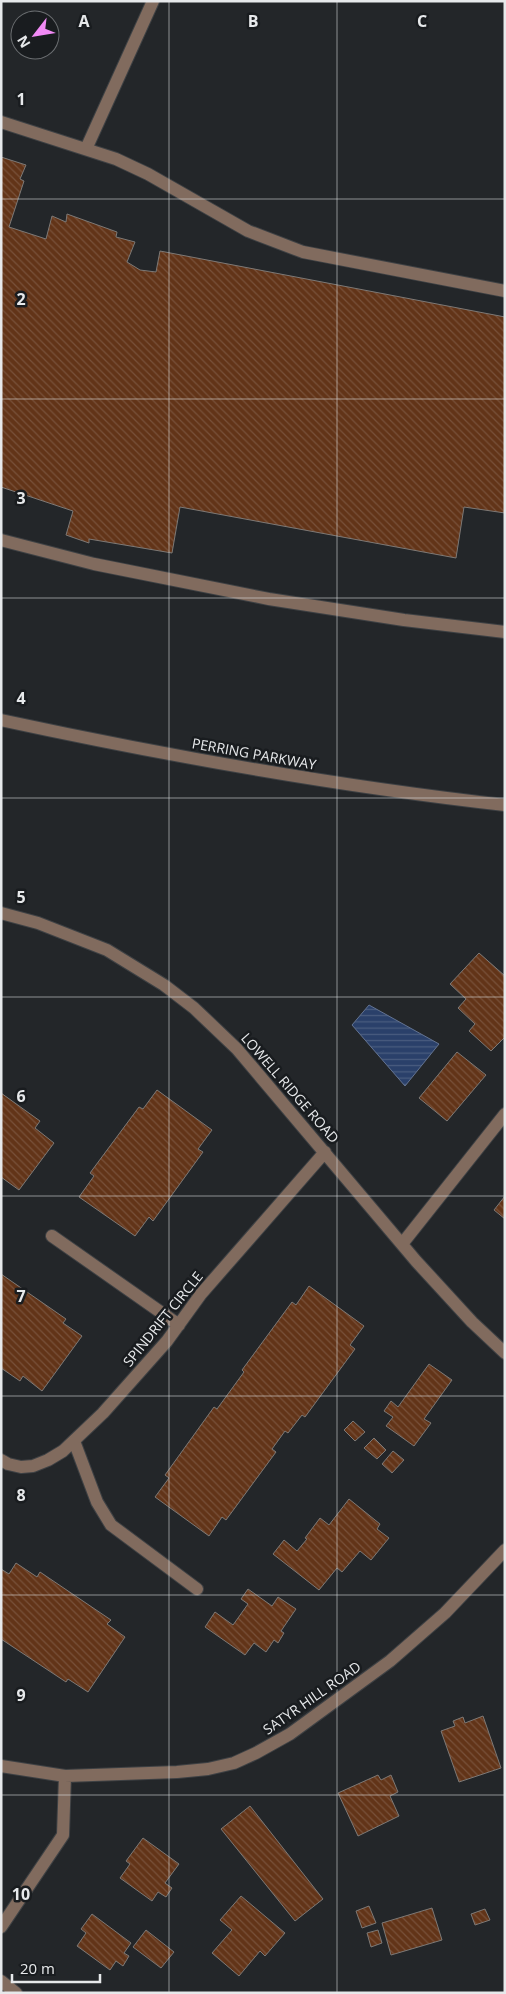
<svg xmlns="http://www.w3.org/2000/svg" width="506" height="1994" font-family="'Open Sans',sans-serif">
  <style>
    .water { fill: url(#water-rules); stroke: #637391 }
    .building { fill: url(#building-back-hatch); stroke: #7d7976 }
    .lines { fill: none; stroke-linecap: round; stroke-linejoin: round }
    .minor-casing { stroke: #3e4144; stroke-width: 14 }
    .minor { stroke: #816b5e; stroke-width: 12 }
    .grid { fill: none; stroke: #e7e9eb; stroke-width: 1; stroke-opacity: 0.55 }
    .labels { text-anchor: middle; stroke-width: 5; stroke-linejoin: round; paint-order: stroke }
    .street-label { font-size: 14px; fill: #e7e9eb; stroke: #191c1f }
    .grid-label { font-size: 16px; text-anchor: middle; font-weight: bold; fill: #e7e9eb; stroke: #191c1f; stroke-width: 5; stroke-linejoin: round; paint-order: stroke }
  </style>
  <defs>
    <pattern id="water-rules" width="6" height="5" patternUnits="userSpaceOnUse" patternTransform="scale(1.25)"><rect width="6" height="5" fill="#2a406a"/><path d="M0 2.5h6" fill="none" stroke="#495c7f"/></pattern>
    <pattern id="building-back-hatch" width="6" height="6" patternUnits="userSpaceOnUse" patternTransform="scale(1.25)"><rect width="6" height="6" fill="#623418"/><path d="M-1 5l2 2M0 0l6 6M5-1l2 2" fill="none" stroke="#78513a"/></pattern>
  </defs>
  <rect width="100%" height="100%" fill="#232629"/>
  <!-- water -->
  <path class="water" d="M369,1005L439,1044L405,1086L352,1025Z"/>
  <!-- building -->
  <path class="building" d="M1,157L26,165L20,179L24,181L9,227L46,239L52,216L66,222L67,214L117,232L116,237L135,242L127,262L140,270L156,272L160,251L505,317V513L464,507L456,558L180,507L172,553L89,539V543L66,535L73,511L1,487Z
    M479,953L505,976V1037L491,1051L469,1031L475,1024L458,1008L466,999L450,984Z
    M457,1052L486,1075L447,1121L419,1098Z
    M157,1090L212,1130L198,1149L203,1152L153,1221L149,1217L135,1236L79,1197L94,1176L90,1173L139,1107L143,1109Z
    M1,1093L40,1121L35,1128L54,1143L19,1190L1,1177Z
    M505,1196V1219L494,1210Z
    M1,1274L66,1319L63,1323L82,1336L42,1391L23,1376L20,1381L1,1368Z
    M309,1286L364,1326L350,1345L355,1349L305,1417L302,1415L288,1433L285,1431L272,1449L276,1452L226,1520L222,1517L209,1536L155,1497L169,1478L165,1475L214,1407L217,1409L244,1372L242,1370L292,1302L296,1305Z
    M429,1364L452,1380L424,1419L431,1423L414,1446L386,1426L393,1417L384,1411L391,1401L398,1407Z
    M353,1421L365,1432L355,1441L344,1430Z
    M374,1438L386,1450L377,1459L364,1448Z
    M393,1451L404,1460L392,1473L382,1464Z
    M349,1499L380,1524L377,1529L389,1538L371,1560L360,1551L342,1572L337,1568L319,1590L273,1554L284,1540L297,1551L307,1539L305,1538L320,1518L329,1525Z
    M16,1563L37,1577L40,1572L111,1620L107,1624L125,1637L88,1692L68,1679L66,1682L1,1639V1569L9,1574Z
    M248,1589L272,1606L278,1597L296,1609L281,1631L284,1633L278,1643L274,1640L266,1652L254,1643L245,1655L205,1627L215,1612L233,1625L248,1604L241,1599Z
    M483,1716L501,1768L459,1782L441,1731L455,1726L453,1721L463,1717L465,1723Z
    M378,1775L381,1780L391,1775L398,1792L390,1796L399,1816L358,1836L338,1793Z
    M250,1806L323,1899L295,1921L221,1829Z
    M143,1838L179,1864L165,1883L172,1888L166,1897L158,1892L152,1901L120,1878L130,1864L126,1861Z
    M241,1896L285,1933L265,1956L260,1951L239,1976L212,1953L232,1930L220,1920Z
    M369,1906L376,1923L362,1928L356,1911Z
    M432,1908L442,1940L391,1955L382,1923Z
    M485,1909L490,1920L475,1925L471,1914Z
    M92,1914L131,1943L124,1953L129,1956L123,1966L116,1961L110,1970L77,1946L86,1933L81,1929Z
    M146,1930L174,1952L161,1968L133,1947Z
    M378,1930L382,1943L371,1947L367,1933Z"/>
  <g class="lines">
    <defs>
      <path id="minor" d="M1,122L116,159L148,174L248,231L303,252L505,291
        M86,149L153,1
        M1,540L94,564L269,599L404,620L505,632
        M1,720C168,756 335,786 505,805
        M1,913L38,923L107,950L164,985L194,1008L237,1049L416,1261L472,1322L505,1353
        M52,1236L179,1325
        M402,1244L505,1114
        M74,1441L97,1502L111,1525L197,1589
        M1,1460L8,1464L21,1467L33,1466L48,1460L63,1451L103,1413L167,1341L201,1294L325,1152
        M1,1766L65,1776L177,1772L208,1769L234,1763L256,1753L290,1734L390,1661L445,1613L505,1550
        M1,1927L63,1835L65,1776
        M1,1981L16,1993"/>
    </defs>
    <!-- minor casing -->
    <use href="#minor" class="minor-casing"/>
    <!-- minor -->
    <use href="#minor" class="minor"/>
  </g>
  <!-- grid -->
  <path class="grid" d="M169,1V1993M337,1V1993M1,199H505M1,399H505M1,598H505M1,798H505M1,997H505M1,1196H505M1,1396H505M1,1595H505M1,1795H505"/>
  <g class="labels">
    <!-- street labels -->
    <g class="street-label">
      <text transform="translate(254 754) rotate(10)" y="5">PERRING PARKWAY</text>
      <text transform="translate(290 1088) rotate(49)" y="5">LOWELL RIDGE ROAD</text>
      <text transform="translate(163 1319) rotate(-51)" y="5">SPINDRIFT CIRCLE</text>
      <text transform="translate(312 1698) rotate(-35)" y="5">SATYR HILL ROAD</text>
    </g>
  </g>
  <g class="grid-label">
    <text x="84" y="27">A</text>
    <text x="253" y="27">B</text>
    <text x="422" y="27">C</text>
    <text x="21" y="105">1</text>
    <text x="21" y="305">2</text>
    <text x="21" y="504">3</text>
    <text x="21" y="704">4</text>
    <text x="21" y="903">5</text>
    <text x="21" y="1102">6</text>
    <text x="21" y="1302">7</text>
    <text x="21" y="1501">8</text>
    <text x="21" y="1701">9</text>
    <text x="21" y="1900">10</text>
  </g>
  <!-- border -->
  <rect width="506" height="1994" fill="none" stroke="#e7e9eb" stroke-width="5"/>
  <!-- north arrow -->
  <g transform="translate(35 35) rotate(239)"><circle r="24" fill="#191c1f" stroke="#6b6e71"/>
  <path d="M0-4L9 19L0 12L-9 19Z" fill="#f18af5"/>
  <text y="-8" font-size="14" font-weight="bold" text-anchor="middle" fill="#e7e9eb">N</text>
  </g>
  <!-- scale -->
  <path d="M12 1974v8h88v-8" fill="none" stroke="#e7e9eb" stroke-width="2.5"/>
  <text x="20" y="1974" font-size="15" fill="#e7e9eb" stroke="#191c1f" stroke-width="4" paint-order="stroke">20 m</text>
</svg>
